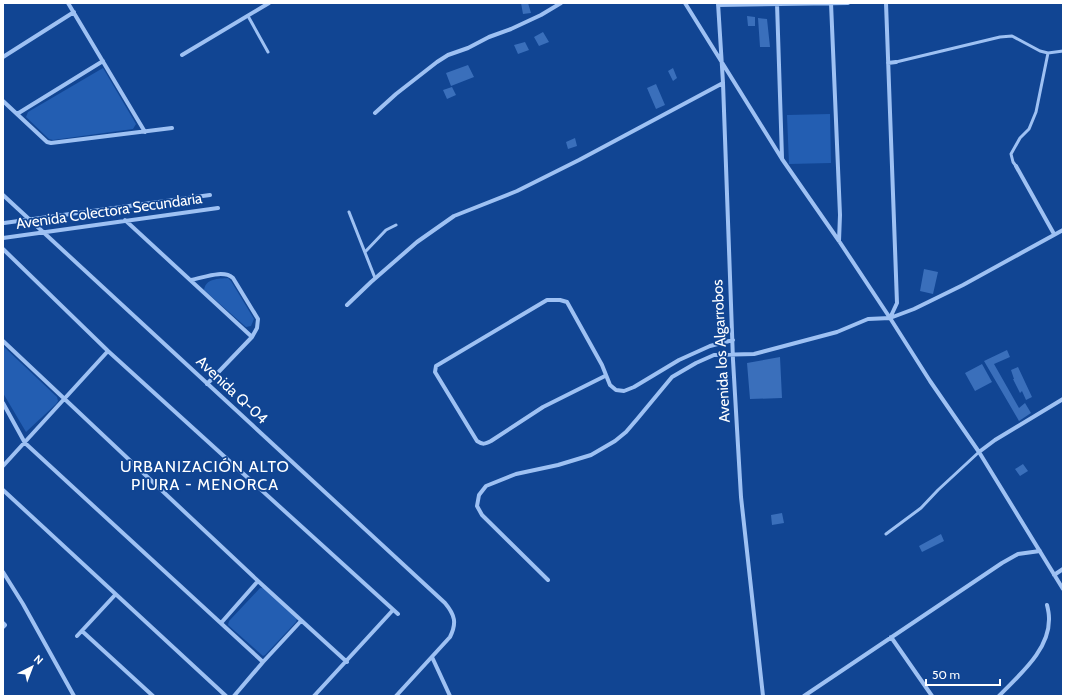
<svg xmlns="http://www.w3.org/2000/svg" width="1066" height="699" font-family="Cabin,sans-serif">
  <style>
    .green { fill: #235eb2 }
    .building { fill: #3a6fbb }
    .lines { fill: none; stroke-linecap: round; stroke-linejoin: round }
    .lane { stroke: #9ec1f3; stroke-width: 3 }
    .street { stroke: #9ec1f3; stroke-width: 4 }
    .labels { text-anchor: middle; stroke-width: 3.5; stroke-linejoin: round; paint-order: stroke }
    .street-label { font-size: 15px; fill: #fff; stroke: #114593 }
    .neighbourhood-label { font-size: 16px; letter-spacing: 1px; fill: #fff; stroke: #114593 }
  </style>
  <rect width="100%" height="100%" fill="#114593"/>
  <!-- green -->
  <path class="green" d="M103,68L136,124L133,129L53,140L49,139L26,117L28,112Z
    M830,114L831,163L789,164L787,115Z
    M228,278L231,281L254,319L251,326L246,327L204,290C206,278 218,279 228,278Z
    M3,346L57,397L58,401L56,404L26,432L3,393Z
    M260,588H264L297,619L296,622L265,655L263,656L228,625L229,621Z"/>
  <!-- building -->
  <path class="building" d="M521,3H528L531,13L523,14Z
    M747,16L755,17V26H748Z
    M758,18L767,19L770,47H760Z
    M543,32L549,42L539,46L534,37Z
    M525,42L529,50L518,54L514,45Z
    M468,65L474,77L451,86L446,73Z
    M673,68L677,78L673,81L668,71Z
    M656,84L665,105L656,109L647,88Z
    M452,87L456,95L447,99L443,90Z
    M575,138L577,146L568,149L566,142Z
    M924,269L938,272L933,294L920,291Z
    M1007,350L1010,357L994,364L1019,408L1025,403L1031,413L1019,421L984,361Z
    M780,357L782,398L750,399L747,363Z
    M982,364L992,382L975,391L965,373Z
    M1018,367L1032,397L1026,400L1022,391L1020,393L1013,379H1014L1011,370Z
    M1023,464L1028,471L1020,476L1015,469Z
    M782,513L784,523L772,525L771,515Z
    M941,534L944,541L922,552L919,546Z"/>
  <g class="lines">
    <!-- lane -->
    <path class="lane" d="M248,16L268,52
      M896,62L1000,37L1012,36L1040,51L1048,53L1063,51
      M1016,166L1013,162L1011,154L1020,138L1029,129L1036,112L1048,53
      M349,212L375,278
      M365,252L386,230L396,225
      M886,534L921,508L938,490L979,452"/>
    <!-- street -->
    <path class="street" d="M68,3L145,132
      M685,3L782,159L839,241L890,318L930,381L979,452L1063,589
      M718,3L723,83L733,360L741,497L763,696
      M777,3L782,158
      M831,3L840,215L839,241
      M886,3L897,303L890,318
      M718,5L848,3
      M182,55L269,3
      M3,57L74,12
      M888,63L896,62
      M3,101L47,142L51,143L172,128
      M375,113L396,94L437,62L448,55L468,48L489,37L511,29L541,15L561,3
      M17,114L103,61
      M1016,166L1054,234
      M3,195L445,603C455,615 457,623 450,637L396,696
      M125,220L252,337
      M4,223L210,195
      M3,238L218,208
      M3,249L108,351L398,614
      M191,280C203,278 223,269 233,278L258,319L257,328L252,337L207,384
      M347,305L371,282L417,242L454,216L517,191L579,160L723,83
      M3,341L258,581L347,662
      M605,376L543,407L491,441C485,444 483,445 477,441L435,372L436,366L547,300H560L567,302L602,365L610,385L616,390L624,391L634,387L679,360L710,346L733,340
      M3,403L25,443L263,662
      M979,452L995,440L1063,399
      M3,466L108,351
      M3,490L226,696
      M3,572L23,604L74,696
      M1054,575L1063,569
      M548,580L482,515L477,506L479,495L486,486L516,474L558,465L591,455L615,441L626,432L638,418L672,377L696,363L714,355L754,354L837,332L868,319L890,318L914,309L963,285L1063,230
      M3,623L5,625L3,627
      M221,623L258,581
      M82,631L153,696
      M77,636L115,595
      M891,637L932,696
      M432,657L450,696
      M234,696L263,662L301,621
      M314,696L393,610
      M804,696L1002,563L1018,554L1040,551
      M999,696C1019,675 1050,650 1049,618C1049,614 1048,609 1047,605"/>
  </g>
  <g class="labels">
    <!-- street labels -->
    <g class="street-label">
      <text transform="translate(109 211) rotate(-8)" y="5">Avenida Colectora Secundaria</text>
      <text transform="translate(721 351) rotate(-93)" y="5">Avenida los Algarrobos</text>
      <text transform="translate(232 390) rotate(43)" y="5">Avenida Q-04</text>
    </g>
    <!-- neighbourhood labels -->
    <g class="neighbourhood-label">
      <text x="205" y="472">URBANIZACIÓN ALTO<tspan x="205" dy="18">PIURA - MENORCA</tspan></text>
    </g>
  </g>
  <!-- border -->
  <rect width="1066" height="699" fill="none" stroke="#ffffff" stroke-width="8"/>
  <!-- north arrow -->
  <g transform="translate(32 667) rotate(42)" stroke="#114593" stroke-width="3" paint-order="stroke">
  <path d="M0-3L7 15L0 10L-7 15Z" fill="#ffffff"/>
  <text y="-6" font-size="11" font-weight="bold" text-anchor="middle" fill="#ffffff">N</text>
  </g>
  <!-- scale -->
  <path d="M926 679v6h74v-6" fill="none" stroke="#ffffff" stroke-width="2"/>
  <text x="932" y="679" font-size="12" fill="#ffffff" stroke="#114593" stroke-width="3" paint-order="stroke">50 m</text>
</svg>
